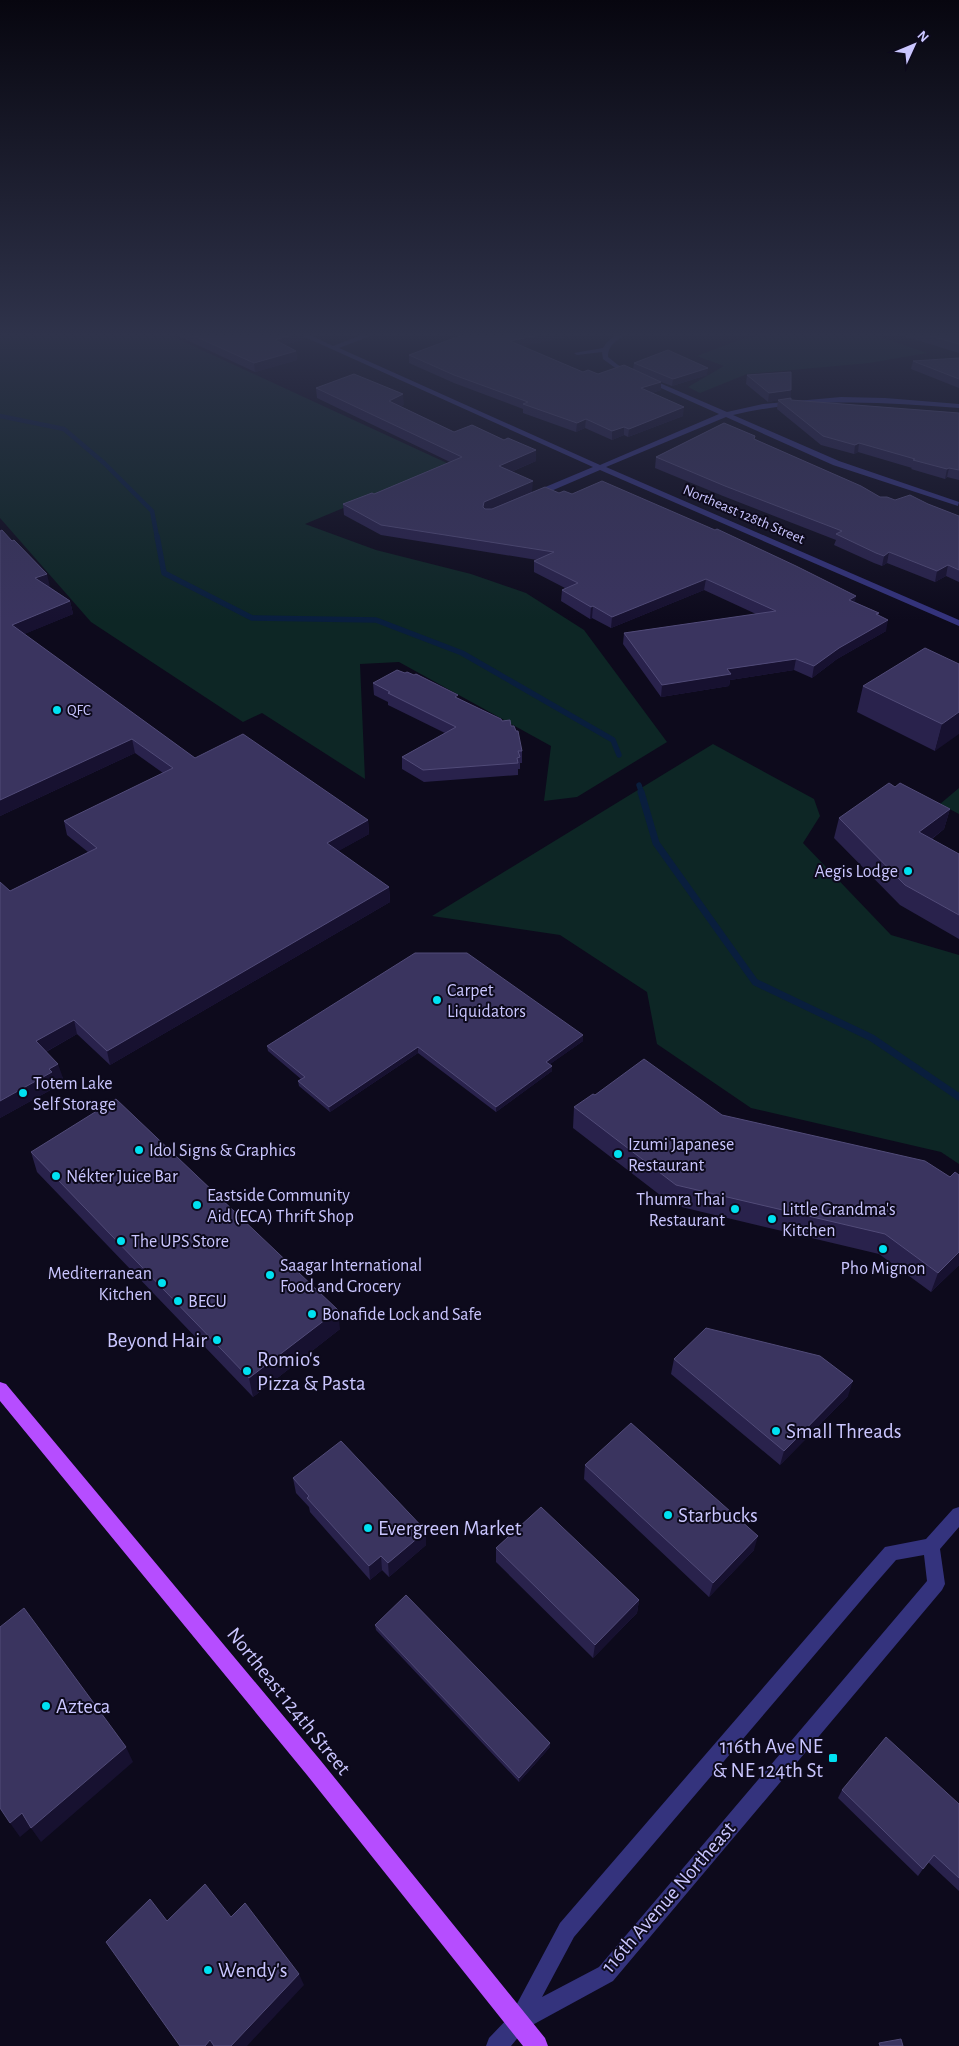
<svg xmlns="http://www.w3.org/2000/svg" width="959" height="2046" font-family="'Alegreya Sans',sans-serif">
  <style>
    .green { fill: #0d2625 }
    .lines { fill: none; stroke-linecap: round; stroke-linejoin: round }
    .stream-far2 { stroke: #091e3d; stroke-width: 4.5 }
    .stream-far1 { stroke: #091e3d; stroke-width: 5.5 }
    .stream { stroke: #091e3d; stroke-width: 7 }
    .minor { fill: #34337d; fill-rule: evenodd }
    .major { fill: #b64dff; fill-rule: evenodd }
    .wall { fill: #29224c }
    .shaded-wall { fill: #171130 }
    .building { fill: #3a345f; stroke: #514b78 }
    .poi-dot { fill: #00e1f1; stroke: #0d0a1c; stroke-width: 2 }
    .labels { text-anchor: middle; stroke-width: 4; stroke-linejoin: round; paint-order: stroke }
    .far-street-label { font-size: 15px; fill: #cac6ff; stroke: #0d0a1c }
    .far-poi-label { font-size: 15px; fill: #cac6ff; stroke: #0d0a1c; text-anchor: start }
    .poi-label { font-size: 18px; fill: #cac6ff; stroke: #0d0a1c; text-anchor: start }
    .near-poi-label { font-size: 21px; fill: #cac6ff; stroke: #0d0a1c; text-anchor: start }
    .near-street-label { font-size: 21px; fill: #cac6ff; stroke: #0d0a1c }
  </style>
  <rect width="100%" height="100%" fill="#0d0a1c"/>
  <!-- green -->
  <path class="green" d="M0,333H165L449,464L305,524L376,550L471,574L526,593L584,630L667,742L577,797L544,801L551,746L399,662L360,664L365,779L262,713L243,722L91,622L0,518Z
    M770,333H868L927,353L869,363L747,374L700,393L688,387L724,366L697,356L739,340Z
    M713,744L814,799L820,816L803,843L891,935L959,955V1164L941,1152L751,1108L657,1044L647,992L560,935L432,916Z
    M959,788V814L940,804Z"/>
  <g class="lines">
    <!-- stream-far2 -->
    <path class="stream-far2" d="M0,416L64,429L104,463L152,511L157,537"/>
    <!-- stream-far1 -->
    <path class="stream-far1" d="M157,536L164,573L252,618L376,620L462,653L613,740L619,755
      M639,785L642,794"/>
    <!-- stream -->
    <path class="stream" d="M641,792L656,843L755,982L872,1038L959,1097"/>
    <!-- minor -->
    <path class="minor" d="M296,333H306L333,346L367,333H378L339,348L600,465L719,414L614,367L603,359L602,352L577,355L574,353L603,348C609,339 615,333 627,333C617,341 608,344 608,357L618,365L727,412L763,404L841,397L885,398L959,404V408C882,402 809,397 733,415L839,461L959,502L958,506L833,465L726,417L606,467L959,620V626L600,470L537,497H531V493L593,467Z
      M959,1507V1527L940,1549L945,1584L942,1590L613,1981L525,2029L511,2046H486L489,2038L511,2015L560,1923L863,1572L885,1547L926,1539L953,1509ZM924,1555L927,1581L599,1967L542,1997L574,1937L875,1584L896,1560Z"/>
    <!-- major -->
    <path class="major" d="M0,1382L6,1384L321,1761L545,2038L548,2046H523L307,1775L0,1401Z"/>
  </g>
  <!-- wall -->
  <path class="wall" d="M174,334H304V339L285,345L296,351L297,360L255,372Z
    M465,334H580L522,346L583,372L598,374L633,369L634,363L707,375L672,386L661,382V390L652,393L683,416L628,437L624,435L612,440L585,428L576,432L523,413V409L454,383L409,363V355Z
    M897,334H959V353Z
    M959,358V388L911,369L913,361Z
    M747,375L791,390L790,399L791,400L959,413V480L947,477L945,479L911,469L912,468L858,452L854,454L821,445L777,409L778,400L768,402L746,384Z
    M316,388L404,405L400,406L454,432L536,461L511,472L532,492L572,494L855,602L879,613L878,615L886,631L837,659L812,678L794,670L730,680L729,686L661,697L623,644L624,633L756,614L704,590L611,628L592,618L590,619L561,601L562,590L565,588L534,572V561L537,560L381,535L344,515L343,504L374,494L450,462L317,398Z
    M755,439L880,497L895,500L928,504L959,516V582L946,576L935,582L887,563L882,566L874,563L834,545L836,540L723,496L655,468L656,457Z
    M0,531L50,587L70,601L73,614L24,634L195,758L368,820L369,834L338,851L389,887L390,902L110,1065L77,1034L46,1052L63,1078L55,1083L56,1087L0,1118L10,891L88,852L67,835L64,821L163,773L135,753L0,816Z
    M959,664L935,751L857,712L863,686Z
    M373,683L458,698L502,721L511,726L522,751V763H520V769H518V775L424,782L402,769V757L445,733L388,705V702L374,695Z
    M895,787L950,809L944,829L932,839L959,854V939L900,905L834,838L839,818Z
    M583,1041L550,1064L552,1066V1071L496,1112L418,1053L330,1112L299,1086L298,1081L301,1079L268,1051L267,1046Z
    M595,1095L722,1115L959,1265L931,1292L879,1254L673,1205L573,1128L574,1107Z
    M31,1152L340,1329L253,1397L37,1172Z
    M674,1359L848,1396L780,1465L671,1374Z
    M585,1465L754,1550L709,1597L584,1479Z
    M293,1478L426,1531V1545L389,1577L382,1570L370,1580L310,1512L309,1507L296,1493Z
    M496,1548L639,1600L637,1613L593,1658L496,1562Z
    M375,1625L550,1747L519,1782L376,1630Z
    M842,1790L959,1804V1891L928,1862L918,1876L838,1798Z"/>
  <!-- shaded-wall -->
  <path class="shaded-wall" d="M295,334H304V339L276,348L275,340Z
    M544,334H580L510,349V341Z
    M296,351L297,360L255,372L254,363Z
    M708,368L707,375L672,386L673,379Z
    M661,382V390L641,396V388Z
    M791,390L790,399L768,402L769,393Z
    M403,394L404,405L389,411V401Z
    M684,407L683,416L628,437L629,429Z
    M586,419L585,428L576,432L577,423Z
    M624,427V435L612,440V431Z
    M859,443L858,452L854,454L855,445Z
    M536,450V461L499,477V466Z
    M949,468L947,477L945,479L947,469Z
    M533,481L532,492L484,512L483,507L484,502Z
    M889,552L887,563L882,566L884,556Z
    M948,565L946,576L935,582L937,571Z
    M47,574L50,587L35,578Z
    M706,579L704,590L611,628L612,617Z
    M856,596L854,608L849,600Z
    M70,601L73,614L15,638L12,625Z
    M593,606L592,618L590,619L591,607Z
    M888,620L886,631L837,659L812,678L814,666L839,648Z
    M796,659L794,670L730,680L729,686L661,697L662,685L727,669Z
    M959,712V734L935,751L942,724Z
    M132,739L135,753L0,816V800Z
    M950,809L944,829L914,852L919,832Z
    M368,820L369,834L328,857L327,843Z
    M389,887L390,902L110,1065L107,1051Z
    M74,1020L77,1034L40,1055L36,1041Z
    M583,1035V1041L546,1067V1062Z
    M418,1047V1053L330,1112L329,1107Z
    M58,1064L63,1078L55,1083L56,1087L0,1118V1101Z
    M552,1066V1071L496,1112V1107Z
    M959,1252V1265L931,1292L938,1273Z
    M338,1310L340,1329L253,1397L249,1378Z
    M853,1381L848,1396L780,1465L784,1451Z
    M426,1531V1545L389,1577L388,1563Z
    M758,1536L754,1550L709,1597L713,1583Z
    M381,1556L382,1570L370,1580L369,1566Z
    M639,1600L637,1613L593,1658L595,1645Z
    M550,1743V1747L519,1782V1778Z
    M126,1747L133,1762L41,1842L31,1828Z
    M22,1813L32,1827L20,1837L10,1823Z
    M299,1974L304,1985L247,2046H231Z
    M210,2040L214,2046H205Z"/>
  <!-- building -->
  <path class="building" d="M190,334H295L275,340L296,351L254,363Z
    M465,334H544L510,341L583,372L588,370L598,374L624,365L661,382L641,388L684,407L629,429L624,427L612,431L586,419L577,423L523,404L528,402L454,375L409,355Z
    M924,334H959V344Z
    M668,350L708,368L673,379L634,363Z
    M959,358V379L913,361Z
    M791,372V390L769,393L747,375Z
    M354,374L403,394L389,401L454,432L472,425L504,440L508,438L536,450L499,466L533,481L484,502L483,507L485,509H492L545,487L559,493L564,491L572,494L602,481L715,530L717,529L796,566L856,596L849,600L879,613L876,614L888,620L839,648L814,666L796,659L727,669L731,674L662,685L624,633L776,611L706,579L612,617L593,606L591,607L562,590L578,583L534,561L554,552L381,525L343,504L372,493L374,494L462,457L316,388Z
    M791,398V400L959,413V470L949,468L947,469L913,460L915,459L859,443L855,445L823,436L778,400Z
    M724,423L755,436L754,439L861,486L880,497H887L895,500L910,495L928,504L959,516V570L948,565L937,571L889,552L884,556L876,553L836,534L842,531L725,486L656,457Z
    M2,530L12,541L14,540L47,574L35,578L70,601L12,625L195,758L243,734L368,820L327,843L389,887L107,1051L74,1020L36,1041L58,1064L49,1069L52,1072L0,1101V882L10,891L97,848L64,821L173,768L132,739L0,800V531Z
    M925,648L959,664V712L942,724L863,686Z
    M397,670L405,673L407,672L414,675L416,674L458,695L455,697L501,719L502,721L510,720L511,726H514L516,731H518L522,751H518L520,757L517,758L518,763L423,770L402,757L456,727L388,693L390,692L373,683Z
    M889,783L895,787L900,783L950,809L919,832L959,854V915L905,885L839,818Z
    M415,953H467L583,1035L546,1062L552,1066L496,1107L418,1047L329,1107L298,1081L305,1077L267,1046Z
    M644,1059L722,1115L925,1161L950,1177L955,1172L959,1175V1252L938,1273L885,1234L676,1185L574,1107L593,1094L595,1095Z
    M116,1099L338,1310L249,1378L31,1152Z
    M706,1328L820,1356L853,1381L784,1451L674,1359Z
    M631,1423L758,1536L713,1583L585,1465Z
    M341,1441L426,1531L388,1563L381,1556L369,1566L307,1498L309,1496L293,1478Z
    M541,1507L639,1600L595,1645L496,1548Z
    M406,1595L550,1743L519,1778L375,1625Z
    M24,1608L126,1747L31,1828L22,1813L10,1823L0,1808V1627Z
    M886,1737L959,1804V1878L934,1855L923,1869L842,1790Z
    M205,1884L231,1917L245,1903L299,1974L231,2046H214L210,2040L205,2046H180L106,1942L150,1899L167,1921Z
    M901,2039L903,2046H880L879,2043Z"/>
  <!-- sky -->
  <linearGradient id="sky" x2="0" y2="1"><stop stop-color="#07060f"/><stop offset="0.54" stop-color="#2f334b"/><stop offset="1" stop-color="#2f334b" stop-opacity="0"/></linearGradient>
  <rect width="959" height="620" fill="url(#sky)"/>
  <!-- markers -->
  <g class="poi-dot">
    <circle cx="57" cy="710" r="5"/>
    <circle cx="908" cy="871" r="5"/>
    <circle cx="437" cy="1000" r="5"/>
    <circle cx="23" cy="1093" r="5"/>
    <circle cx="139" cy="1150" r="5"/>
    <circle cx="618" cy="1154" r="5"/>
    <circle cx="56" cy="1176" r="5"/>
    <circle cx="197" cy="1205" r="5"/>
    <circle cx="735" cy="1209" r="5"/>
    <circle cx="772" cy="1219" r="5"/>
    <circle cx="121" cy="1241" r="5"/>
    <circle cx="883" cy="1249" r="5"/>
    <circle cx="270" cy="1275" r="5"/>
    <circle cx="162" cy="1283" r="5"/>
    <circle cx="178" cy="1301" r="5"/>
    <circle cx="312" cy="1314" r="5"/>
    <circle cx="217" cy="1340" r="5"/>
    <circle cx="247" cy="1371" r="5"/>
    <circle cx="776" cy="1431" r="5"/>
    <circle cx="668" cy="1515" r="5"/>
    <circle cx="368" cy="1528" r="5"/>
    <circle cx="46" cy="1706" r="5"/>
    <rect x="828" y="1753" width="10" height="10" rx="2.5"/>
    <circle cx="208" cy="1970" r="5"/>
  </g>
  <g class="labels">
    <!-- far-street labels -->
    <g class="far-street-label">
      <text transform="translate(744 514) rotate(23)" y="5">Northeast 128th Street</text>
    </g>
    <!-- far-poi labels -->
    <g class="far-poi-label">
      <text x="67" y="715">QFC</text>
    </g>
    <!-- poi labels -->
    <g class="poi-label">
      <text x="898" y="877" text-anchor="end">Aegis Lodge</text>
      <text x="447" y="996">Carpet<tspan x="447" dy="21">Liquidators</tspan></text>
      <text x="33" y="1089">Totem Lake<tspan x="33" dy="21">Self Storage</tspan></text>
      <text x="628" y="1150">Izumi Japanese<tspan x="628" dy="21">Restaurant</tspan></text>
      <text x="149" y="1156">Idol Signs &amp; Graphics</text>
      <text x="66" y="1182">Nékter Juice Bar</text>
      <text x="207" y="1201">Eastside Community<tspan x="207" dy="21">Aid (ECA) Thrift Shop</tspan></text>
      <text x="725" y="1205" text-anchor="end">Thumra Thai<tspan x="725" dy="21">Restaurant</tspan></text>
      <text x="782" y="1215">Little Grandma's<tspan x="782" dy="21">Kitchen</tspan></text>
      <text x="131" y="1247">The UPS Store</text>
      <text x="280" y="1271">Saagar International<tspan x="280" dy="21">Food and Grocery</tspan></text>
      <text x="883" y="1274" text-anchor="middle">Pho Mignon</text>
      <text x="152" y="1279" text-anchor="end">Mediterranean<tspan x="152" dy="21">Kitchen</tspan></text>
      <text x="188" y="1307">BECU</text>
      <text x="322" y="1320">Bonafide Lock and Safe</text>
    </g>
    <!-- near-poi labels -->
    <g class="near-poi-label">
      <text x="207" y="1347" text-anchor="end">Beyond Hair</text>
      <text x="257" y="1366">Romio's<tspan x="257" dy="24">Pizza &amp; Pasta</tspan></text>
      <text x="786" y="1438">Small Threads</text>
      <text x="678" y="1522">Starbucks</text>
      <text x="378" y="1535">Evergreen Market</text>
      <text x="56" y="1713">Azteca</text>
      <text x="823" y="1753" text-anchor="end">116th Ave NE<tspan x="823" dy="24">&amp; NE 124th St</tspan></text>
      <text x="218" y="1977">Wendy's</text>
    </g>
    <!-- near-street labels -->
    <g class="near-street-label">
      <text transform="translate(289 1701) rotate(51)" y="7">Northeast 124th Street</text>
      <text transform="translate(668 1897) rotate(-49)" y="7">116th Avenue Northeast</text>
    </g>
  </g>
  <!-- north arrow -->
  <g transform="translate(914 45) rotate(46)" stroke="#0d0a1c" stroke-width="4" paint-order="stroke">
  <path d="M0-4L9 19L0 12L-9 19Z" fill="#cac6ff"/>
  <text y="-8" font-size="14" font-weight="bold" text-anchor="middle" fill="#cac6ff">N</text>
  </g>
</svg>
